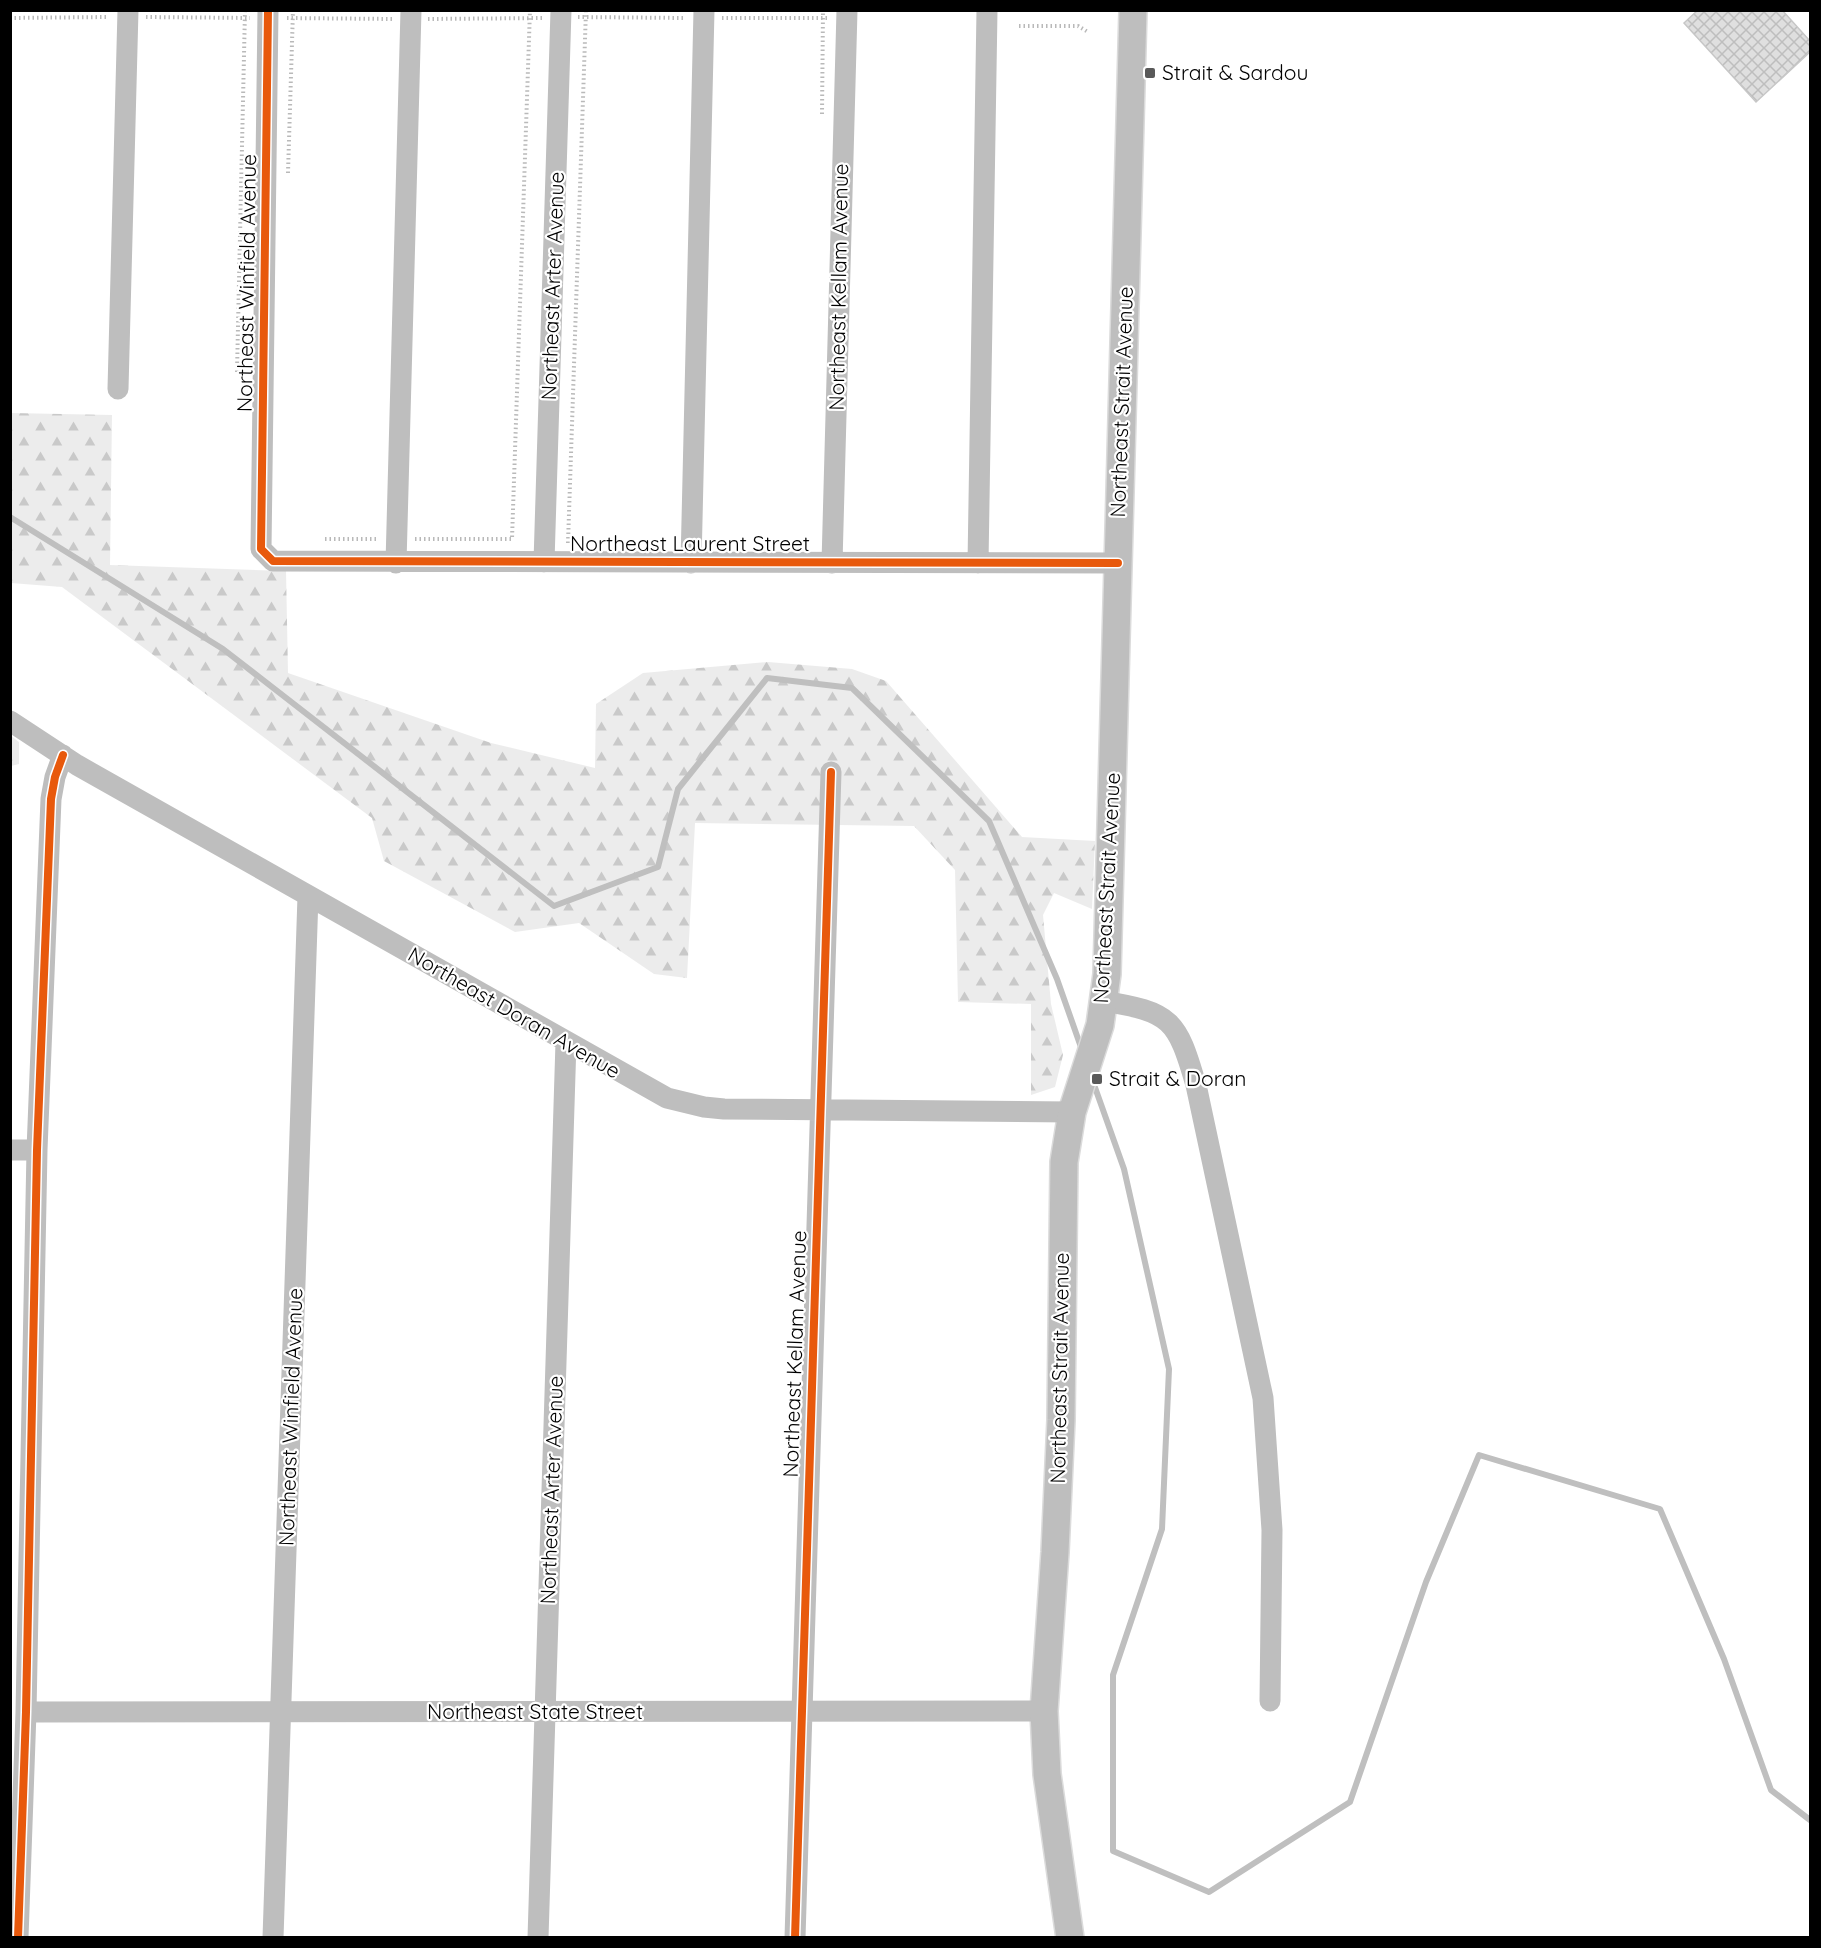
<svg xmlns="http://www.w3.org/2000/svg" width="1821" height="1948" font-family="Quicksand,sans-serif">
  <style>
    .forest { fill: url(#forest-firs) }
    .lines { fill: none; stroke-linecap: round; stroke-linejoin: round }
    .stream { stroke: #bfbfbf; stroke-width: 6 }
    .building { fill: url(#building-cross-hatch); stroke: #c7c7c7; stroke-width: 1.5 }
    .major-casing { stroke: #dbdbdb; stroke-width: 30 }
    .path { stroke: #b9b9b9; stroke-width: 4; stroke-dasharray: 1.5 3; stroke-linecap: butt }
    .minor { stroke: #bebebe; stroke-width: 21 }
    .major { stroke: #bebebe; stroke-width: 27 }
    .cycleway-casing { stroke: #fff; stroke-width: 11 }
    .cycleway { stroke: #e8590c; stroke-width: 8 }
    .poi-dot { fill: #595959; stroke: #fff; stroke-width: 2 }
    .labels { text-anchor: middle; stroke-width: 4.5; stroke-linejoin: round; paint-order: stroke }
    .poi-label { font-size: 21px; fill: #000; stroke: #fff; text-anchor: start }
    .street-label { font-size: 21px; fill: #000; stroke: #fff }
  </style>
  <defs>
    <pattern id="forest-firs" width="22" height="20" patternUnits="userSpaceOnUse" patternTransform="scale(1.5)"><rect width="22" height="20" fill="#ececec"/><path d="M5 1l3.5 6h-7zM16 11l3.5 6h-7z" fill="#c9c9c9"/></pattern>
    <pattern id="building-cross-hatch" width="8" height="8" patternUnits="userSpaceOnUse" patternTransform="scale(1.5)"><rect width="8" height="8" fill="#dfdfdf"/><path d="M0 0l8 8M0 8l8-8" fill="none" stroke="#bebebe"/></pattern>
  </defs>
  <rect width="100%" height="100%" fill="#fff"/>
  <!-- forest -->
  <path class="forest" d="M11,413L112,415L110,565L286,571L288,673L491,743L595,768L596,704L643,673L768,662L852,669L886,681L1022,837L1095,841L1092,909L1054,893L1043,915L1051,1004L1063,1055L1055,1087L1031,1095V1004L958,1002L955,870L914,826L695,823L687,978L654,974L579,923L515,932L384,861L372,818L62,587L11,583Z
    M11,736L19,742V764L11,766Z"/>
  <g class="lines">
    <!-- stream -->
    <path class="stream" d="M10,517L223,649L554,906L658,867L678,789L767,678L852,688L989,821L1057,979L1082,1050
      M1092,1079L1124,1169L1169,1369L1162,1529L1113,1675V1851L1209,1892L1350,1802L1426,1582L1479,1455L1660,1509L1724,1659L1771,1790L1810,1820"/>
  </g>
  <!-- building -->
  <path class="building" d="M1698,10H1782L1810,41V52L1756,102L1684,23Z"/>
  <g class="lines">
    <defs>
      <path id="major" d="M1070,1938L1047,1774L1044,1711L1055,1552L1061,1420L1064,1162L1072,1112L1100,1025L1107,974L1133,10"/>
    </defs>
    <!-- major casing -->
    <use href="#major" class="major-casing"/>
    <!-- path -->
    <path class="path" d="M146,17L250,18
      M578,17L685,18
      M10,18L109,17
      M287,18L394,19
      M722,18H829
      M428,19L544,18
      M1019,26H1078L1088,32
      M822,114L823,10
      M288,173L293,10
      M237,372L245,10
      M325,539H377
      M415,539H512L530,10
      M568,543L586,10"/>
    <!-- minor -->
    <path class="minor" d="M268,10L261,549L273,561L1118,563
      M118,389L128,10
      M544,562L561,10
      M396,563L411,10
      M691,563L704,10
      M832,563L847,10
      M978,563L987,10
      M10,721L77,765L667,1098L704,1107L724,1109L1072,1112
      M1103,1001C1171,1012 1177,1019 1196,1085L1263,1398L1272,1530L1270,1701
      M10,1150H37
      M26,1712L1044,1711
      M18,1938L26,1712L37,1150L51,799L55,777L63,755
      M273,1938L308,896
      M538,1938L566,1042
      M795,1938L831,772"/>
    <!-- major -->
    <use href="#major" class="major"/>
    <defs>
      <path id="cycleway" d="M268,10L261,549L273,561L1118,563
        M18,1938L26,1712L37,1150L51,799L55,777L63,755
        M795,1938L831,772"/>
    </defs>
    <!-- cycleway casing -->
    <use href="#cycleway" class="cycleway-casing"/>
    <!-- cycleway -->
    <use href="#cycleway" class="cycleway"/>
  </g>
  <!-- markers -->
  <g class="poi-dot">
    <rect x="1144" y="67" width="12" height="12" rx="3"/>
    <rect x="1091" y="1073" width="12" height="12" rx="3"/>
  </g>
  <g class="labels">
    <!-- poi labels -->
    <g class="poi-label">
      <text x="1162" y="80">Strait &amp; Sardou</text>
      <text x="1109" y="1086">Strait &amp; Doran</text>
    </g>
    <!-- street labels -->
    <g class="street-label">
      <text transform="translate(247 283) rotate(-89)" y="7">Northeast Winfield Avenue</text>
      <text transform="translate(553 286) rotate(-88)" y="7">Northeast Arter Avenue</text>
      <text transform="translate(839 287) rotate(-89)" y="7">Northeast Kellam Avenue</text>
      <text transform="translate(1122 402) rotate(-88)" y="7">Northeast Strait Avenue</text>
      <text x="690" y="551">Northeast Laurent Street</text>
      <text transform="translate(1107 888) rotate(-87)" y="7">Northeast Strait Avenue</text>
      <text transform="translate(514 1013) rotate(30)" y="7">Northeast Doran Avenue</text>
      <text transform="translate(795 1354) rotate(-88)" y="7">Northeast Kellam Avenue</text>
      <text transform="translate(1060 1368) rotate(-89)" y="7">Northeast Strait Avenue</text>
      <text transform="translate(291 1417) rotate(-88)" y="7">Northeast Winfield Avenue</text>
      <text transform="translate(552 1490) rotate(-88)" y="7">Northeast Arter Avenue</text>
      <text x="535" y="1719">Northeast State Street</text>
    </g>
  </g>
  <!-- border -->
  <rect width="1821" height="1948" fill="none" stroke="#000000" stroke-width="24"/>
</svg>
